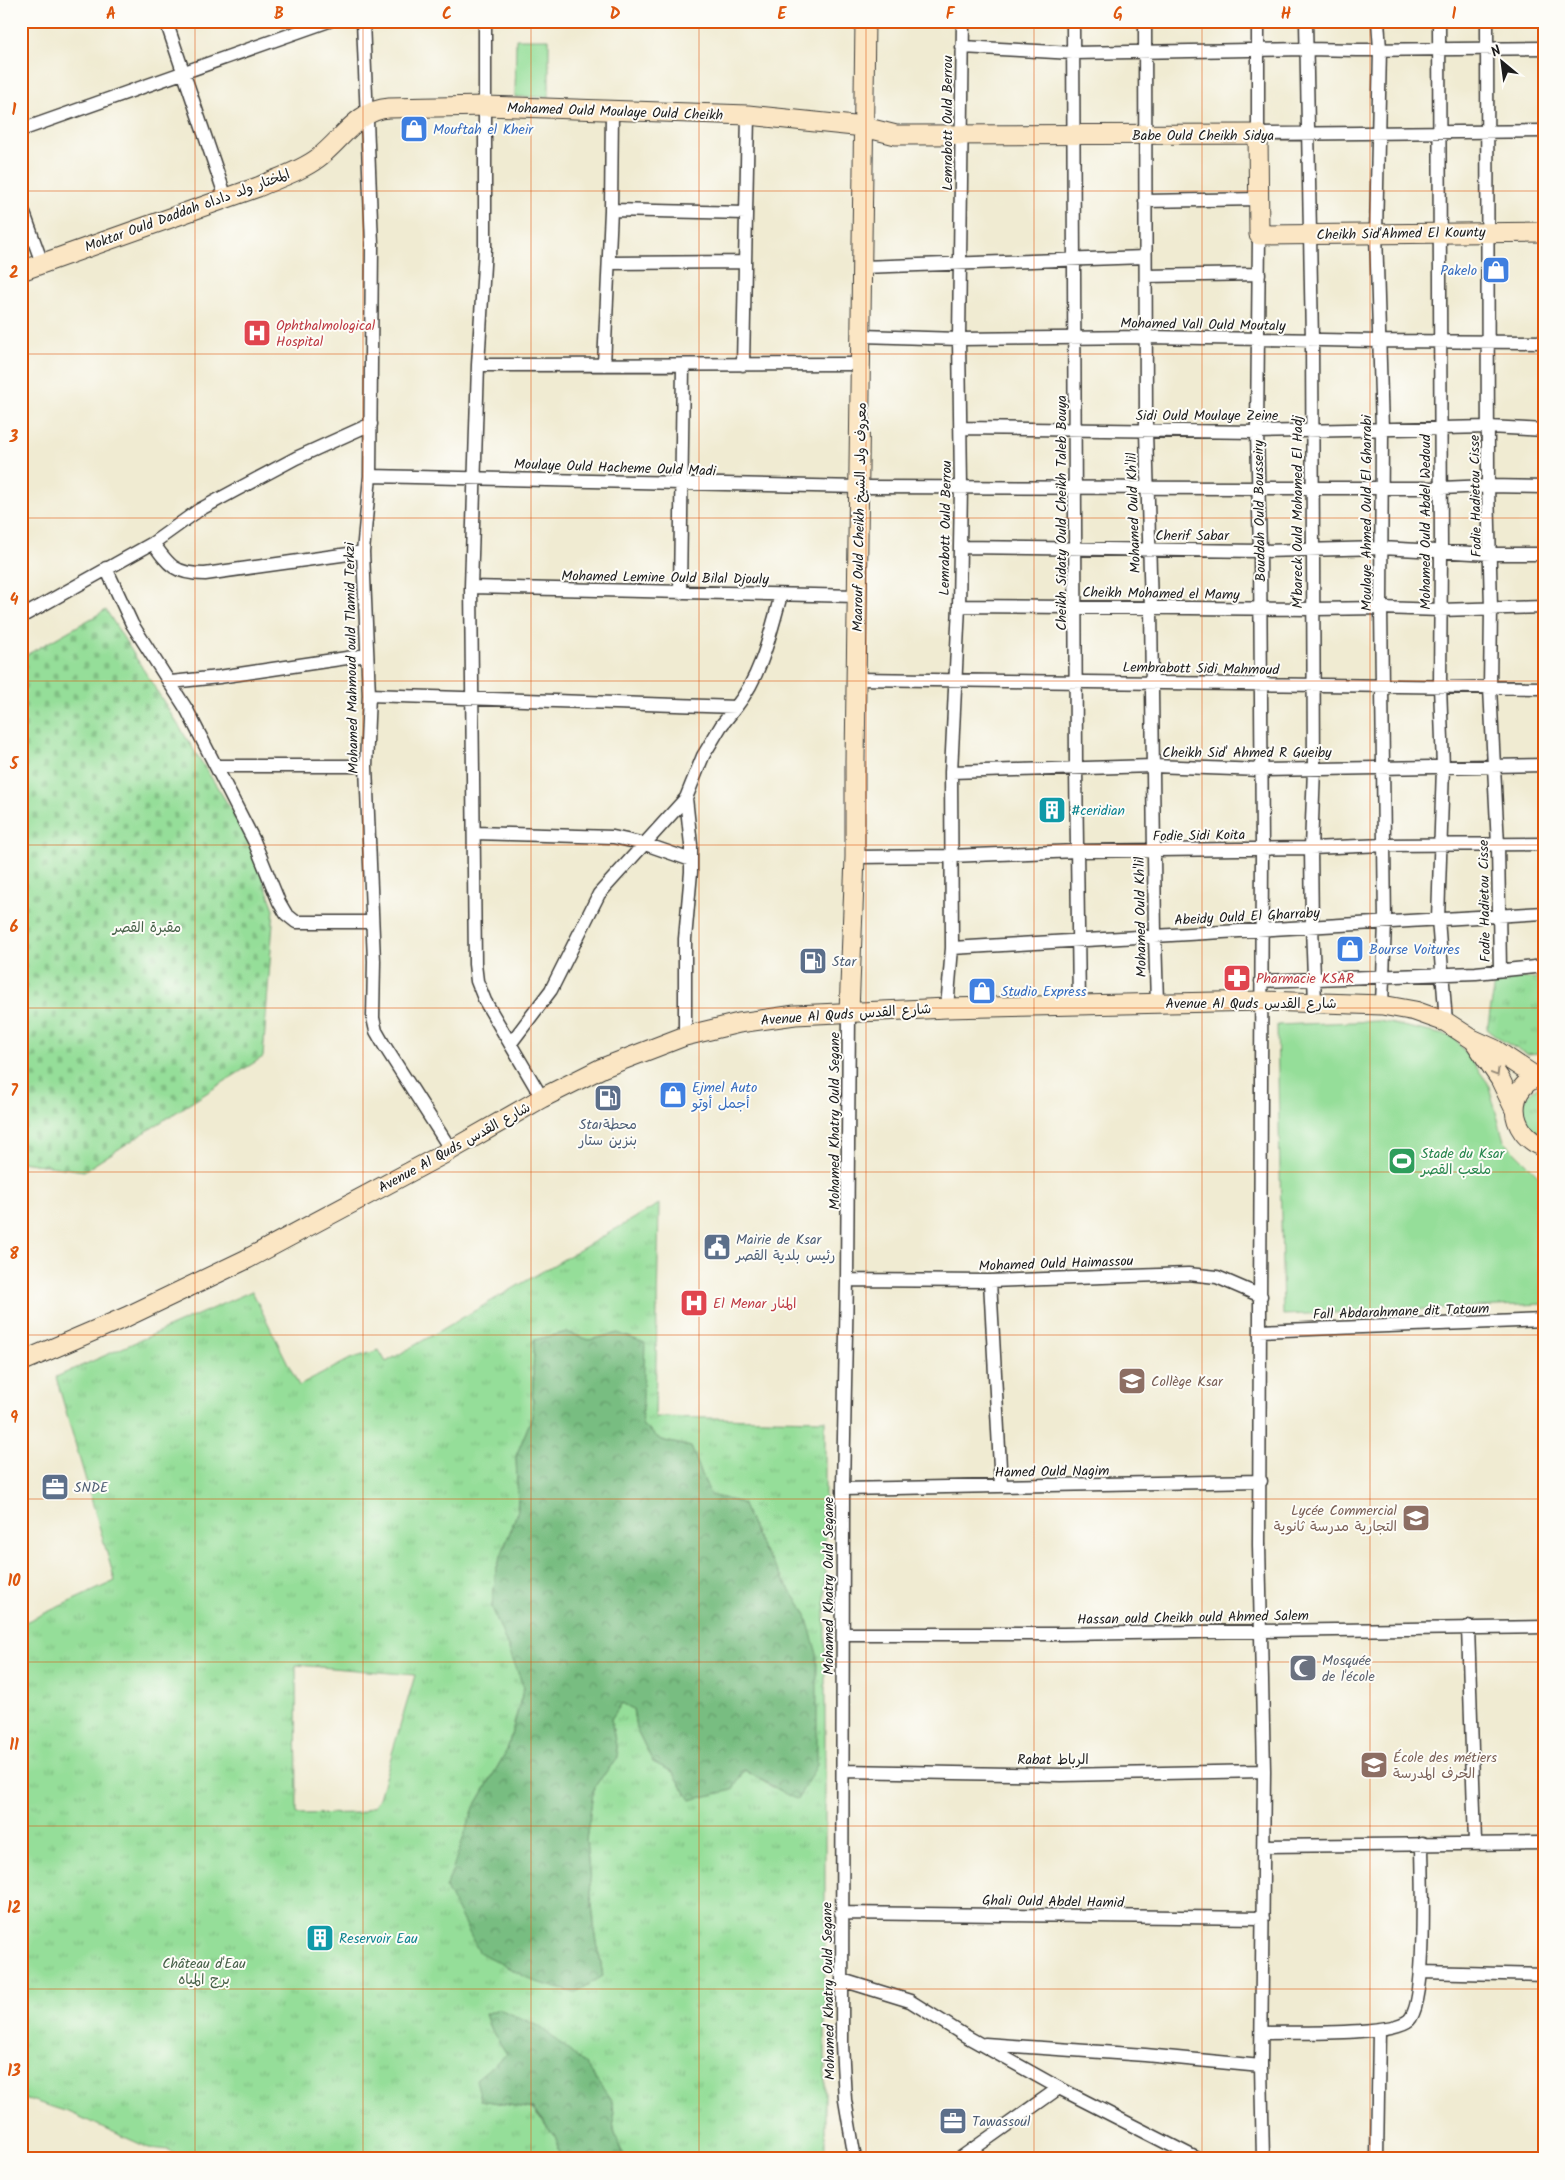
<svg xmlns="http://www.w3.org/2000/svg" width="1565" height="2180" font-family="Kalam,'Playpen Sans Arabic',sans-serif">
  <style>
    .grass { fill: url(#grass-tufts); stroke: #587d5a; fill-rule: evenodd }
    .forest { fill: url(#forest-crowns); stroke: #4a6c4e }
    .cemetery { fill: url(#cemetery-stones); stroke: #587d5a }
    .pitch { fill: #95de99; stroke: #587d5a }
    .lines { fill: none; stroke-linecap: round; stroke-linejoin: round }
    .street-casing { stroke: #3c3b37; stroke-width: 15 }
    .secondary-casing { stroke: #3c3b37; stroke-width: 21 }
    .street { stroke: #fff; stroke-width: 12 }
    .secondary { stroke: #fbe6c4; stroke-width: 19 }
    .oneway { stroke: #978b78 }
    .grid { fill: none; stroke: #de560d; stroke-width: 1; stroke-opacity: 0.55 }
    .labels { text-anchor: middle; stroke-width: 4; stroke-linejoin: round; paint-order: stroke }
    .street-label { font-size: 14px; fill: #1c1c1c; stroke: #fdfcf7 }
    .shop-label { font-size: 14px; fill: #366cbe; stroke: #fdfcf7; text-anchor: start }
    .health-label { font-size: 14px; fill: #be3a42; stroke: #fdfcf7; text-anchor: start }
    .culture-label { font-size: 14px; fill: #0d838f; stroke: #fdfcf7; text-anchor: start }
    .park-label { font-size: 14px; fill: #466048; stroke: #fdfcf7 }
    .service-label { font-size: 14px; fill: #4e5e75; stroke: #fdfcf7; text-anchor: start }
    .leisure-label { font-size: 14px; fill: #27864d; stroke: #fdfcf7; text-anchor: start }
    .education-label { font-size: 14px; fill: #785e54; stroke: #fdfcf7; text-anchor: start }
    .worship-label { font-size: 14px; fill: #5b616d; stroke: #fdfcf7; text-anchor: start }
    .neatline { fill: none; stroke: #de560d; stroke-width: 2 }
    .grid-label { font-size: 16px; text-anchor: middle; font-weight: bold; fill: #de560d }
  </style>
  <defs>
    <pattern id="grass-tufts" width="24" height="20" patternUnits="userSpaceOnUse" patternTransform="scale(1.25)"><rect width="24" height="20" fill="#95de99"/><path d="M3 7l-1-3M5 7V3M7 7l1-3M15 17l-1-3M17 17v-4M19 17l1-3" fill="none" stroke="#80be83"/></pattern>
    <pattern id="forest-crowns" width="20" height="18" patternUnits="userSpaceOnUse" patternTransform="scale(1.25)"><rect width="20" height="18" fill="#78bd81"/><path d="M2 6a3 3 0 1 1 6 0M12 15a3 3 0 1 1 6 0" fill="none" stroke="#629969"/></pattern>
    <pattern id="cemetery-stones" width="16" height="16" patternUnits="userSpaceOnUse" patternTransform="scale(1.25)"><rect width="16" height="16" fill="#95de99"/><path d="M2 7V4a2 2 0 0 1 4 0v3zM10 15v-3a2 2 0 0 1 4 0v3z" fill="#80be83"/></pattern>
  </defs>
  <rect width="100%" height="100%" fill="#fdfcf7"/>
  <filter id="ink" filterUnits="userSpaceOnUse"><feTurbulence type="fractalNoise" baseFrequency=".02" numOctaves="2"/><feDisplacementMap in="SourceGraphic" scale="10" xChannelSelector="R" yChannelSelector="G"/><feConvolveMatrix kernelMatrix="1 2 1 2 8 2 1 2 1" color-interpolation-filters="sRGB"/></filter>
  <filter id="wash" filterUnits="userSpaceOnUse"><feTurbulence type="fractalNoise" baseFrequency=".0096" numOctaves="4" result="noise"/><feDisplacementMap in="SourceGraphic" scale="20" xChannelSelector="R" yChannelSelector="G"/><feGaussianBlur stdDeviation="1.12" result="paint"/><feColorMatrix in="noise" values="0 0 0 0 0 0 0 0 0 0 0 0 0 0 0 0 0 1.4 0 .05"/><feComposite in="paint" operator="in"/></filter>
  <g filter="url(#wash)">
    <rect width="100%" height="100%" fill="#f0ebd2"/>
    <!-- grass -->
    <path class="grass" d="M1496,978H1544V1048L1541,1053L1526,1054L1503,1041L1487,1029Z
      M1544,1082V1140L1531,1133C1521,1102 1516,1102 1544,1082Z
      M659,1204L655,1417L825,1420V2159H628C613,2143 613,2121 612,2101L499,2009L485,2014L490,2028L507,2054L495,2066L481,2100L532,2109L556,2138L560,2159H181L169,2150L149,2148L71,2113L21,2097V1624L115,1581L56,1377L252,1291L299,1386L350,1359L379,1350L386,1362ZM567,1332L589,1340L618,1333L642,1425L661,1440L691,1447L710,1495L742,1503L762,1548L805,1612L774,1788L744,1770L690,1800L673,1772L653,1762L636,1728L633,1709L622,1703L611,1719L618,1757L594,1787L586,1840L594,1925L603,1976L473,1810L507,1750L524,1687L492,1607L496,1570L518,1510L516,1456L532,1417L534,1340ZM296,1665L415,1675L379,1798L374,1806L358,1813L297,1814Z"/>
    <!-- forest -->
    <path class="forest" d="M567,1332L589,1340L618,1333L645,1343L642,1425L661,1440L691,1447L710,1495L742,1503L762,1548L805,1612L817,1654V1765L797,1800L744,1770L733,1790L690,1800L673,1772L653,1762L636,1728L633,1709L622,1703L611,1719L618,1757L594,1787L586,1840L594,1925L603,1976L575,1993L533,1981L479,1952L446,1888L473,1810L507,1750L524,1688L492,1607L496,1570L518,1510L516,1456L532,1417L534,1340Z
      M499,2009L539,2026L585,2064L612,2101L614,2130L621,2151L628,2159H560L556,2138L533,2109L481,2100L476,2079L507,2054L490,2028L485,2014Z"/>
    <!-- cemetery -->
    <path class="cemetery" d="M106,610L246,833L274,909L263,1057L84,1171L21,1162V658Z"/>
    <!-- pitch -->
    <path class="pitch" d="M516,39H549V97H515Z
      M1379,1021L1454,1037L1488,1083L1504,1141L1544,1181V1304L1283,1315L1277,1025Z"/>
  </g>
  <g filter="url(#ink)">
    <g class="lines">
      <defs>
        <path id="street" d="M166,21L226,198
          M363,21L372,244L370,476L363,552L369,695L366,766L374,961L373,1018L376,1031L384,1045L451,1150
          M485,21V248L478,365L471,587L475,964L477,981L485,1001L542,1098
          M1073,21L1076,768L1079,1005
          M1145,21L1146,431L1151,608L1155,936L1157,1003
          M1258,21V134L1544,131
          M1306,21L1312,340L1314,769L1311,848L1312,927L1315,1002
          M1378,21L1380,49L1376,233L1382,429L1381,608L1385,922L1382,1005
          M1439,21L1441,551L1440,686L1443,767L1438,919L1446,1022
          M1487,21L1488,486L1491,608L1490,688L1498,845L1500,970
          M962,47L1073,53L1307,49L1357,50L1544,48
          M21,130L329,21
          M1145,201L1259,199
          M21,205L42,263
          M611,210L746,213
          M1259,235L1257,432L1260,551L1262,849L1259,1545L1264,1771L1261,2066L1263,2159
          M609,263L745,262
          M862,267L1145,257
          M1146,276L1259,274
          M862,336L959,339L1147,337L1379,341L1544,342
          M478,365L861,364
          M604,365L611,210L612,111
          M743,365L748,115
          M960,428L1257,432L1489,427L1544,430
          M370,476L859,487L1257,488H1441L1488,486L1544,487
          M153,543C169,566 175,574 205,574L363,552
          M960,547L1260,551L1382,548L1490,554H1544
          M106,568L132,624L187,710L254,841L279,902L286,914L296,922H372
          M471,587L858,596
          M680,593L683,366
          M959,606L1313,609L1381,608L1440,610L1544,607
          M21,617L153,543L199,510L236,490L296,458L371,424
          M857,679L1544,688
          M171,682L219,677L367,655
          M369,695L736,707C762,674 770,634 781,595
          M217,766H366
          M951,772L1153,766L1261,770L1544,765
          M475,833L613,837L645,844L691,860
          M855,857L950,856L1077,851L1311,848L1384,845L1544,844
          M952,948L1544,913
          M1261,981L1476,973L1544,966
          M947,1008L952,948L951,772L959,606L961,487L959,339L963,21
          M849,1012L847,1280L843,1489L842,2044L845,2100L855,2159
          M685,1036V939L691,872V845L686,798
          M511,1043L551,990L599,894L686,798L703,756L721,726L736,707
          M847,1280L990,1281L1188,1274L1217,1277L1261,1296
          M990,1281L1001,1486
          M1260,1331L1544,1320
          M843,1489L1261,1481
          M1468,1627L1475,1842
          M843,1634H1063L1544,1627
          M843,1771L1062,1775L1264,1771
          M1264,1846L1544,1843
          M841,1913L1263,1918
          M1421,1972L1544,1975
          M842,1980L910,2001L964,2035L1059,2088L1198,2159
          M1262,2033C1290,2032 1391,2036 1409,2020C1428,2002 1422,1873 1422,1843
          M985,2044L1145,2055L1261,2066
          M959,2159L1059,2088
          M1377,2159L1379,2030"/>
        <path id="secondary" d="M21,271L258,187C278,178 301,171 318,158C342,140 357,110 389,108L485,106L748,115L864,127L896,135L1258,134L1259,235L1544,232
          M849,1012L855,857V761L865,21
          M1475,1042L1500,1079L1515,1110
          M1544,1075C1504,1084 1507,1134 1544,1147
          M21,1362L126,1317L247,1259L451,1150L542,1098L602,1068L685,1036L739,1023L795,1015L947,1008L1261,1001L1382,1005L1415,1011L1446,1022L1472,1039L1494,1049L1536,1077"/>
      </defs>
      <!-- street casing -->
      <use href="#street" class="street-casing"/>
      <!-- secondary casing -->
      <use href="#secondary" class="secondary-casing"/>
      <!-- street -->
      <use href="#street" class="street"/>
      <!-- secondary -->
      <use href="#secondary" class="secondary"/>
    </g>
    <!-- one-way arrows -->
    <defs><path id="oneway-chevron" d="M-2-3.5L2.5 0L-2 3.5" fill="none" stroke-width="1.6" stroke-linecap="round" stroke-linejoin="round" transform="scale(1.25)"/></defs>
    <use class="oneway" href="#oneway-chevron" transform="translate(1496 1073) rotate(59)"/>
  </g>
  <!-- grid -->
  <path class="grid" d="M195,21V2159M363,21V2159M531,21V2159M699,21V2159M866,21V2159M1034,21V2159M1202,21V2159M1370,21V2159M21,191H1544M21,354H1544M21,518H1544M21,681H1544M21,845H1544M21,1008H1544M21,1172H1544M21,1335H1544M21,1499H1544M21,1662H1544M21,1826H1544M21,1989H1544"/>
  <!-- icons -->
  <defs>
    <symbol id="shop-square" viewBox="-11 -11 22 22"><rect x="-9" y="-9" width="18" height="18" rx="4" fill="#3f7fe0" stroke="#fdfcf7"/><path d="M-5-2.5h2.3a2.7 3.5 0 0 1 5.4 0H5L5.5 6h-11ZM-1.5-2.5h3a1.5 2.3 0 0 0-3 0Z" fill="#fff"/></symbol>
    <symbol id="hospital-square" viewBox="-11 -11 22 22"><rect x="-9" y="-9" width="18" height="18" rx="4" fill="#e0444e" stroke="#fdfcf7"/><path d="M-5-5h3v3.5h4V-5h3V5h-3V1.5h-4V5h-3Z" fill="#fff"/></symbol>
    <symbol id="building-square" viewBox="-11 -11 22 22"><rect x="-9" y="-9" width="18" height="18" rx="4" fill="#0f9aa8" stroke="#fdfcf7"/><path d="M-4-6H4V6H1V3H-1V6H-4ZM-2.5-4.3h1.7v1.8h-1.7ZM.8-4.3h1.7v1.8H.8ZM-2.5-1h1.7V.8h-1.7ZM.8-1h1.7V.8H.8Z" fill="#fff"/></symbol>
    <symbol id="fuel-square" viewBox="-11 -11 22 22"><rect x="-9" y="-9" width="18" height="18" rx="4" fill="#5c6f8a" stroke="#fdfcf7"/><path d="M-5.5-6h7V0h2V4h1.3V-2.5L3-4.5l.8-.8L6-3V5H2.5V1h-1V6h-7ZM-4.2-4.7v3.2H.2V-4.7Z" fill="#fff"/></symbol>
    <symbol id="pharmacy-square" viewBox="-11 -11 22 22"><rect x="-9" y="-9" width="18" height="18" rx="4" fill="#e0444e" stroke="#fdfcf7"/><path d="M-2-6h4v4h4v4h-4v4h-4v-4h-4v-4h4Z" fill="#fff"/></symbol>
    <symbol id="stadium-square" viewBox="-11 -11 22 22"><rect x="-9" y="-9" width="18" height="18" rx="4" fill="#2e9e5b" stroke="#fdfcf7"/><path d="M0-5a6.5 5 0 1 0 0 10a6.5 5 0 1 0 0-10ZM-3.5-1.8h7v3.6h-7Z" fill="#fff"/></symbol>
    <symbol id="civic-square" viewBox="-11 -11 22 22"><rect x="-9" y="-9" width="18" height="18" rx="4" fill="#5c6f8a" stroke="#fdfcf7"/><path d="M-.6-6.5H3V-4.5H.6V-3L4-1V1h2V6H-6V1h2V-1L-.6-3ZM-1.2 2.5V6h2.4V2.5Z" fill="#fff"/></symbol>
    <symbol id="school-square" viewBox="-11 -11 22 22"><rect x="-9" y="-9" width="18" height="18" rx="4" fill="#8d6e63" stroke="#fdfcf7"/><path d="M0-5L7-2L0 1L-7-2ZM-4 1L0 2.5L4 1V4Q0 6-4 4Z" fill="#fff"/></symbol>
    <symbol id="office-square" viewBox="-11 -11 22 22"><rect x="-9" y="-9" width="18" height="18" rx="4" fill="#5c6f8a" stroke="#fdfcf7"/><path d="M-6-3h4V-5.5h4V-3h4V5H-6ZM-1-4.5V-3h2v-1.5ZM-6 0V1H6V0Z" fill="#fff"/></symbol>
    <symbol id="mosque-square" viewBox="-11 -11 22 22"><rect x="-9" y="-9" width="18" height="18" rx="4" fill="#6b7280" stroke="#fdfcf7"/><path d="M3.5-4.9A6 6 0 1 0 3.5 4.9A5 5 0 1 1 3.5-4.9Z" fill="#fff"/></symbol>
    <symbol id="university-square" viewBox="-11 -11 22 22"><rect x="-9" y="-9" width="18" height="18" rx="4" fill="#8d6e63" stroke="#fdfcf7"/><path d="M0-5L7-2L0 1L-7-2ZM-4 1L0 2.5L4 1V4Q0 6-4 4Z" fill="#fff"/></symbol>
  </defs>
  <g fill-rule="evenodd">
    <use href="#shop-square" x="398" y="113" width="32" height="32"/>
    <use href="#shop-square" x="1480" y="254" width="32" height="32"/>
    <use href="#hospital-square" x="241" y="317" width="32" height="32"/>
    <use href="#building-square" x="1036" y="794" width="32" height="32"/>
    <use href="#shop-square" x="1334" y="933" width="32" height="32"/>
    <use href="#fuel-square" x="797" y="945" width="32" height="32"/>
    <use href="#pharmacy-square" x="1221" y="962" width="32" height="32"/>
    <use href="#shop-square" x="966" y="975" width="32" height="32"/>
    <use href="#shop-square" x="657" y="1079" width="32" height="32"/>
    <use href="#fuel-square" x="592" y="1082" width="32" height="32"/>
    <use href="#stadium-square" x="1386" y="1145" width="32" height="32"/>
    <use href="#civic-square" x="701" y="1231" width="32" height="32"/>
    <use href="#hospital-square" x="678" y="1287" width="32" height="32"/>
    <use href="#school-square" x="1116" y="1365" width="32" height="32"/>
    <use href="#office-square" x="39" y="1471" width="32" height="32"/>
    <use href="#school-square" x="1400" y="1502" width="32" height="32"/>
    <use href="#mosque-square" x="1287" y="1652" width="32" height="32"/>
    <use href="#university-square" x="1358" y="1749" width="32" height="32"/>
    <use href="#building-square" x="304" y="1922" width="32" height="32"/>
    <use href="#office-square" x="937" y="2105" width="32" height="32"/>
  </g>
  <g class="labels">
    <!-- street labels -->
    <g class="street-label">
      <text transform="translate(615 111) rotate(2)" y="5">Mohamed Ould Moulaye Ould Cheikh</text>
      <text transform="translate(947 123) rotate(-90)" y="5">Lemrabott Ould Berrou</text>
      <text x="1203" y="140">Babe Ould Cheikh Sidya</text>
      <text transform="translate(187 210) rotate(-20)" y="5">Moktar Ould Daddah المختار ولد داداه</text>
      <text transform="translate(1401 233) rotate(-1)" y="5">Cheikh Sid'Ahmed El Kounty</text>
      <text transform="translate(1203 324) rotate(1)" y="5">Mohamed Vall Ould Moutaly</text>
      <text x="1207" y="420">Sidi Ould Moulaye Zeine</text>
      <text transform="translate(615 467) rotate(2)" y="5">Moulaye Ould Hacheme Ould Madi</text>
      <text transform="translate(1475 496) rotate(-91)" y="5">Fodie Hadietou Cisse</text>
      <text transform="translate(1259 511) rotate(-91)" y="5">Bouddah Ould Bousseiry</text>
      <text transform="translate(1297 512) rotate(-90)" y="5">M'bareck Ould Mohamed El Hadj</text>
      <text transform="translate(1061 513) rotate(-90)" y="5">Cheikh Sidaty Ould Cheikh Taleb Bouya</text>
      <text transform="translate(1133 513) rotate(-92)" y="5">Mohamed Ould Kh'lil</text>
      <text transform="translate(1366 513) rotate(-90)" y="5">Moulaye Ahmed Ould El Gharrabi</text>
      <text transform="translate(859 517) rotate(-89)" y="5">Maarouf Ould Cheikh معروف ولد الشيخ</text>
      <text transform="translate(1425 522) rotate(-90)" y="5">Mohamed Ould Abdel Wedoud</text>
      <text transform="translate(945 528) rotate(-89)" y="5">Lemrabott Ould Berrou</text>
      <text x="1192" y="540">Cherif Sabar</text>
      <text transform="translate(665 577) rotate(1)" y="5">Mohamed Lemine Ould Bilal Djouly</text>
      <text transform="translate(1161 593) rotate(1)" y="5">Cheikh Mohamed el Mamy</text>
      <text transform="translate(351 658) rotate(-91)" y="5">Mohamed Mahmoud ould Tlamid Terkzi</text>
      <text transform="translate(1201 668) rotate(1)" y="5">Lembrabott Sidi Mahmoud</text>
      <text x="1247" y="757">Cheikh Sid' Ahmed R Gueiby</text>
      <text transform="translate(1199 835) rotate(-1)" y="5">Fodie Sidi Koita</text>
      <text transform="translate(1484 901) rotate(-91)" y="5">Fodie Hadietou Cisse</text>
      <text transform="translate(1247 916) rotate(-3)" y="5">Abeidy Ould El Gharraby</text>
      <text transform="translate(1140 917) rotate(-91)" y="5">Mohamed Ould Kh'lil</text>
      <text x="1251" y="1008">Avenue Al Quds شارع القدس</text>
      <text transform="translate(846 1014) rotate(-4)" y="5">Avenue Al Quds شارع القدس</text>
      <text transform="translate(834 1121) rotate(-90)" y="5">Mohamed Khatry Ould Segane</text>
      <text transform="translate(454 1147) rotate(-29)" y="5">Avenue Al Quds شارع القدس</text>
      <text transform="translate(1056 1263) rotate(-2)" y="5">Mohamed Ould Haimassou</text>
      <text transform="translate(1401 1311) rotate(-2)" y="5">Fall Abdarahmane dit Tatoum</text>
      <text transform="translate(1052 1471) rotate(-1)" y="5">Hamed Ould Nagim</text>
      <text transform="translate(828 1586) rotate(-90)" y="5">Mohamed Khatry Ould Segane</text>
      <text transform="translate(1193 1617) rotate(-1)" y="5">Hassan ould Cheikh ould Ahmed Salem</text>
      <text x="1053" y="1764">Rabat الرباط</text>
      <text transform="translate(1053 1901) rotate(1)" y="5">Ghali Ould Abdel Hamid</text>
      <text transform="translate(828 1991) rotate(-91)" y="5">Mohamed Khatry Ould Segane</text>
    </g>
    <!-- shop labels -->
    <g class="shop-label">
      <text x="433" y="134">Mouftah el Kheir</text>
      <text x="1477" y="275" text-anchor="end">Pakelo</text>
      <text x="1369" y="954">Bourse Voitures</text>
      <text x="1001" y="996">Studio Express</text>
      <text x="692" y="1092">Ejmel Auto<tspan x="692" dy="16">أجمل أوتو</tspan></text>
    </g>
    <!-- health labels -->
    <g class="health-label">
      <text x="276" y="330">Ophthalmological<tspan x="276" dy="16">Hospital</tspan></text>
      <text x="1256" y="983">Pharmacie KSAR</text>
      <text x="713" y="1308">El Menar المنار</text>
    </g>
    <!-- culture labels -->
    <g class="culture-label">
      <text x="1071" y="815">#ceridian</text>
      <text x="339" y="1943">Reservoir Eau</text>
    </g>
    <!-- park labels -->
    <g class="park-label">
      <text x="147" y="932">مقبرة القصر</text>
      <text x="204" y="1968">Château d'Eau<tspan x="204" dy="16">برج المياه</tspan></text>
    </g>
    <!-- service labels -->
    <g class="service-label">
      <text x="832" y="966">Star</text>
      <text x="608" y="1129" text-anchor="middle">Starمحطة<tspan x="608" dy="16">بنزين ستار</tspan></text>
      <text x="736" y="1244">Mairie de Ksar<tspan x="736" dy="16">رئيس بلدية القصر</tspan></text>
      <text x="74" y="1492">SNDE</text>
      <text x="972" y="2126">Tawassoul</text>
    </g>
    <!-- leisure labels -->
    <g class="leisure-label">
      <text x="1421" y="1158">Stade du Ksar<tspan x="1421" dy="16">ملعب القصر</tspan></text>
    </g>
    <!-- education labels -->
    <g class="education-label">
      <text x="1151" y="1386">Collège Ksar</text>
      <text x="1397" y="1515" text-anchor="end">Lycée Commercial<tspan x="1397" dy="16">التجارية مدرسة ثانوية</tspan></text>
      <text x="1393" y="1762">École des métiers<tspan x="1393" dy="16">الحرف المدرسة</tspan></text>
    </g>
    <!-- worship labels -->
    <g class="worship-label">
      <text x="1322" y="1665">Mosquée<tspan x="1322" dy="16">de l'école</tspan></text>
    </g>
  </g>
  <!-- margin -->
  <rect width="1565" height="2180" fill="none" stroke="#fdfcf7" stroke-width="55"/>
  <!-- north arrow -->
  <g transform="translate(1502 62) rotate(331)" stroke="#fdfcf7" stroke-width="4" paint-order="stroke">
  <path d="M0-4L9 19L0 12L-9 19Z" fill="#1c1c1c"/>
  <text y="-8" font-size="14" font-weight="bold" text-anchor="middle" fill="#1c1c1c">N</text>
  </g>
  <rect x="28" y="28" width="1510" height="2124" class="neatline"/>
  <g class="grid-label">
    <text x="111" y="19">A</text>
    <text x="279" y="19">B</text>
    <text x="447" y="19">C</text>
    <text x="615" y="19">D</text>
    <text x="782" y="19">E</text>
    <text x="950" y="19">F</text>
    <text x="1118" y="19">G</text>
    <text x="1286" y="19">H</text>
    <text x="1454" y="19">I</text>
    <text x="14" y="115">1</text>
    <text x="14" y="278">2</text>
    <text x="14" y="442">3</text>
    <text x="14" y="605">4</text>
    <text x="14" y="769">5</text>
    <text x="14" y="932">6</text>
    <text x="14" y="1096">7</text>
    <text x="14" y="1259">8</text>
    <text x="14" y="1423">9</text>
    <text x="14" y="1586">10</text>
    <text x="14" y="1750">11</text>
    <text x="14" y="1913">12</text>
    <text x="14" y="2076">13</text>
  </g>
</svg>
